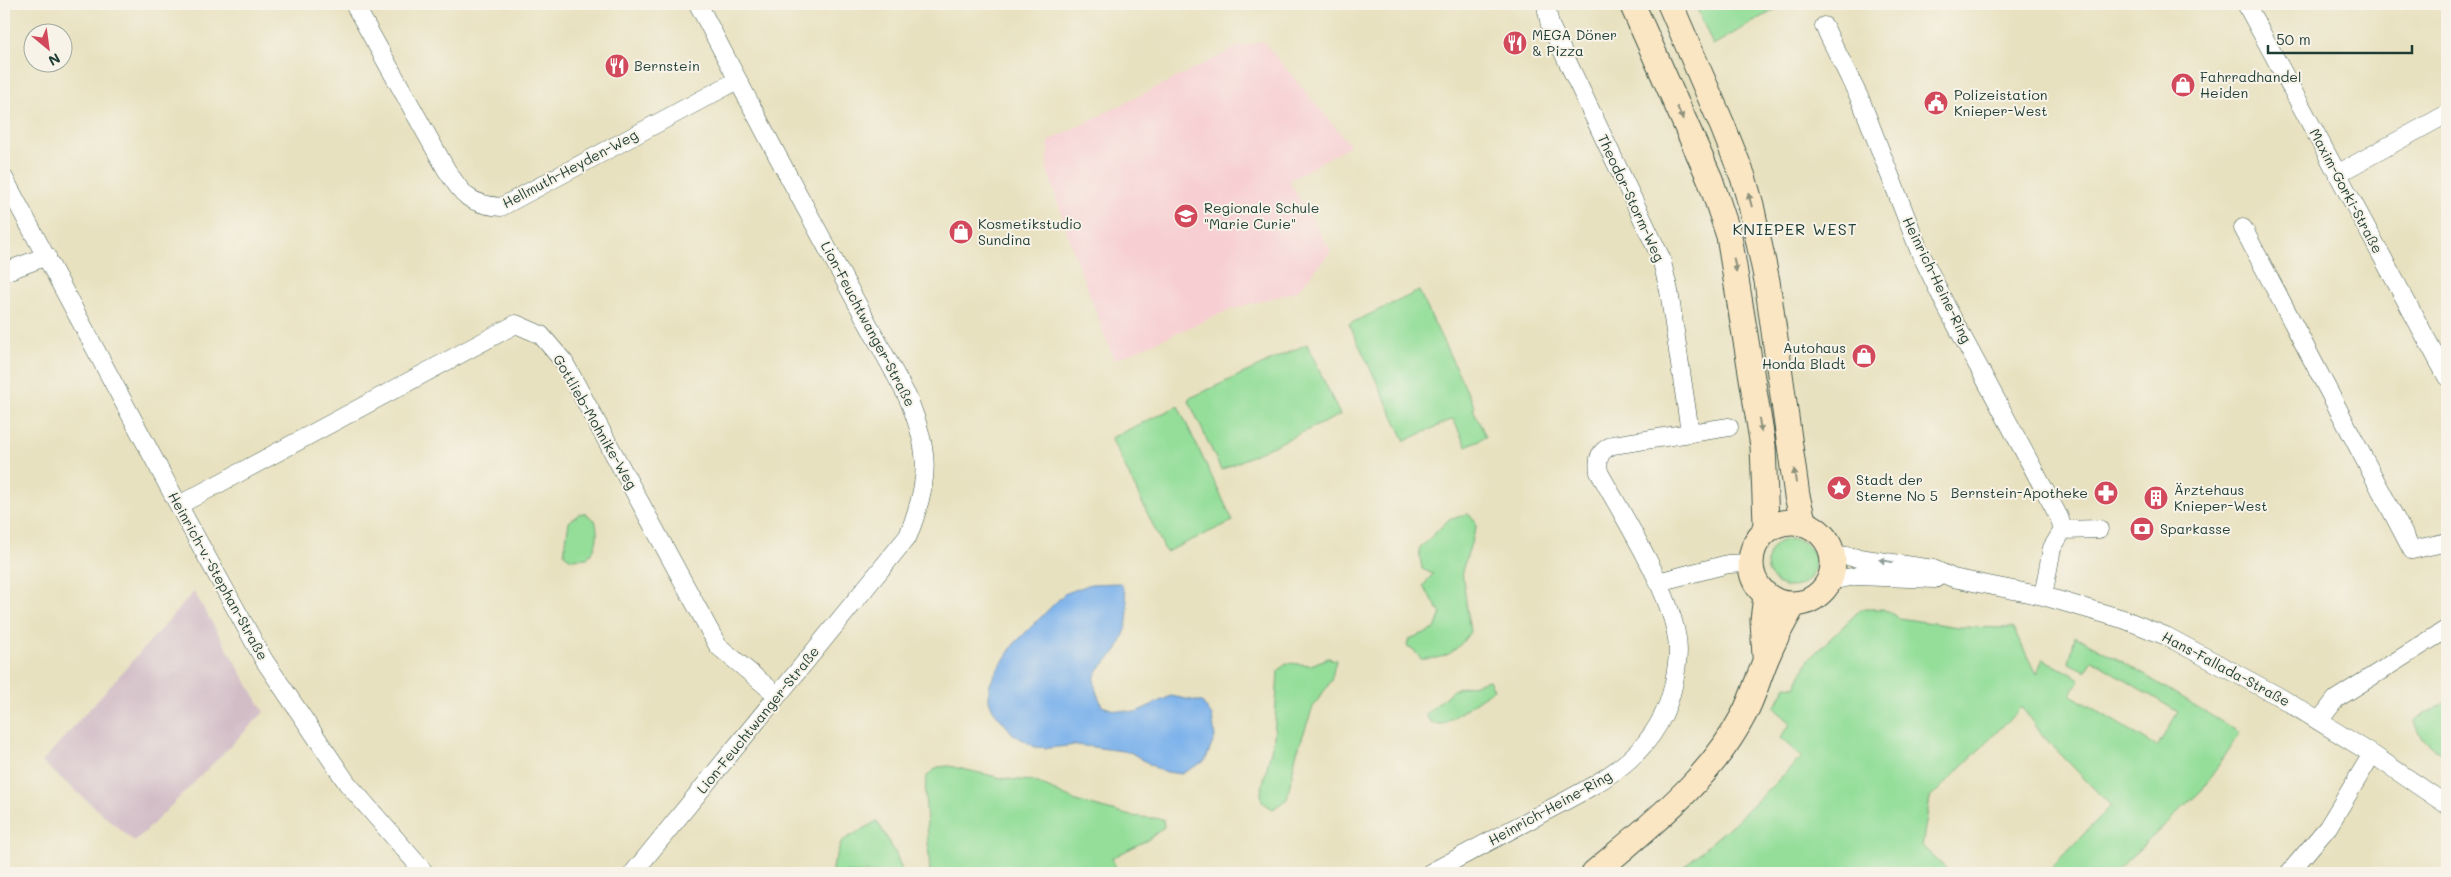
<svg xmlns="http://www.w3.org/2000/svg" width="2451" height="877" font-family="Mali,sans-serif">
  <style>
    .built { fill: #f7cfd3 }
    .industrial { fill: #d2bdc7 }
    .green { fill: #94de9a; stroke: #5a8e67 }
    .water { fill: #7db2eb; stroke: #4e7890 }
    .lines { fill: none; stroke-linecap: round; stroke-linejoin: round }
    .street-casing { stroke: #3d5649; stroke-width: 19 }
    .secondary-casing { stroke: #3d5649; stroke-width: 27 }
    .street { stroke: #fff; stroke-width: 18 }
    .secondary { stroke: #fbe6c4; stroke-width: 25 }
    .oneway { fill: #8d927c }
    .oneway2 { fill: #8f9e9a }
    .labels { text-anchor: middle; stroke-width: 4; stroke-linejoin: round; paint-order: stroke }
    .poi-label { font-size: 14px; fill: #1f3d34; stroke: #f7f3e8; text-anchor: start }
    .street-label { font-size: 14px; fill: #1f3d34; stroke: #f7f3e8 }
    .quarter-label { font-size: 16px; letter-spacing: 1px; fill: #1f3d34; stroke: #f7f3e8 }
  </style>
  <rect width="100%" height="100%" fill="#f7f3e8"/>
  <filter id="ink" filterUnits="userSpaceOnUse"><feTurbulence type="fractalNoise" baseFrequency=".02" numOctaves="2"/><feDisplacementMap in="SourceGraphic" scale="10" xChannelSelector="R" yChannelSelector="G"/><feConvolveMatrix kernelMatrix="1 2 1 2 8 2 1 2 1" color-interpolation-filters="sRGB"/></filter>
  <filter id="wash" filterUnits="userSpaceOnUse"><feTurbulence type="fractalNoise" baseFrequency=".0096" numOctaves="4" result="noise"/><feDisplacementMap in="SourceGraphic" scale="20" xChannelSelector="R" yChannelSelector="G"/><feGaussianBlur stdDeviation="1.12" result="paint"/><feColorMatrix in="noise" values="0 0 0 0 0 0 0 0 0 0 0 0 0 0 0 0 0 1.4 0 .05"/><feComposite in="paint" operator="in"/></filter>
  <g filter="url(#wash)">
    <rect width="100%" height="100%" fill="#e8e1c0"/>
    <!-- built -->
    <path class="built" d="M1263,41L1350,145L1289,181L1331,251L1297,291L1229,310L1114,360L1074,253L1047,169L1049,141L1236,48Z"/>
    <!-- industrial -->
    <path class="industrial" d="M194,592L264,712L135,842L42,762Z"/>
    <!-- green -->
    <path class="green" d="M1695,4H1785L1713,45Z
      M1419,291L1475,408L1473,409L1486,437L1466,446L1453,419L1405,441L1349,324Z
      M1307,344L1340,415L1221,470L1188,399Z
      M1178,406L1233,521L1166,552L1111,438Z
      M584,513L595,520C599,534 598,547 587,558L571,559L564,554L569,522L579,514Z
      M1468,514L1475,520L1476,528L1462,571L1470,632C1455,653 1447,659 1421,659L1413,649L1407,646L1409,639L1435,629L1441,613L1423,586L1433,574L1422,569L1419,549L1448,520Z
      M1767 563a24 24 0 1 1 48 0a24 24 0 1 1-48 0Z
      M1861,609H1883L1899,618L1958,627L2013,628L2036,674L2043,659L2080,679L2071,695L2157,747L2178,712L2092,660L2085,671L2069,663L2075,636L2123,662L2240,733L2202,790L2114,873H2046L2111,806L2039,732L2022,707L1930,798L1922,846L1951,873H1676L1734,823L1802,757L1780,738L1791,723L1774,708L1786,686L1795,687L1809,659Z
      M1328,658L1336,660L1331,681L1313,707L1296,755L1287,799L1273,809L1262,802L1261,792L1274,738L1278,671L1287,663L1311,665Z
      M1489,680L1494,689L1444,724H1433L1425,715L1453,690Z
      M2447,701V755C2431,748 2419,738 2415,720Z
      M949,766L1006,779L1034,781L1076,801L1131,816L1163,819L1164,827L1149,839L1112,858L1118,873H930L925,792L927,776L938,767Z
      M877,821L896,854L903,873H833L832,868L842,841Z"/>
    <!-- water -->
    <path class="water" d="M1120,583C1133,601 1128,632 1117,650C1111,659 1099,665 1095,676C1092,686 1099,697 1102,706L1114,710L1136,712L1171,696L1202,702L1212,716L1215,737L1205,761L1181,774L1161,771L1130,752L1077,745L1049,748L1035,747L1013,734L993,710L989,700V687L994,675L1014,644L1064,594L1091,584Z"/>
  </g>
  <g filter="url(#ink)">
    <g class="lines">
      <defs>
        <path id="street" d="M354,4L446,169C463,195 468,204 501,207L738,80
          M1550,4L1547,11L1550,25L1661,258L1669,291L1690,432
          M2246,4L2447,377
          M1824,26L1861,101L1919,250L1947,308L2059,517L2063,530L2099,529
          M2337,174L2447,114
          M4,178L187,521L264,660L347,783L425,873
          M2243,228L2412,550L2447,542
          M4,272L47,256
          M179,505L516,324L541,335L564,362L718,646L777,695
          M1832,554L1933,569L1953,578L2043,596L2123,619L2166,636L2278,696L2372,754L2447,805
          M1829,581L1857,576L1935,579
          M1658,582L1728,564L1750,563
          M2043,596L2052,548L2063,530
          M2319,721L2336,699L2447,629
          M633,873L908,536C930,480 931,452 907,396L777,155L698,4
          M1430,873C1465,854 1501,835 1537,816C1598,783 1659,758 1674,682C1677,666 1680,649 1676,633C1666,583 1624,518 1599,472C1597,458 1599,451 1613,445L1729,427
          M2289,873L2328,827L2372,754"/>
        <path id="secondary" d="M1632,4L1710,179L1729,236L1763,446L1766,523L1764,532
          M1670,4L1723,127L1743,177L1751,205L1767,281L1797,496L1804,524
          M1751 563a41 41 0 1 1 82 0a41 41 0 1 1-82 0Z
          M1765,656L1763,620L1766,596
          M1594,873C1649,826 1709,781 1743,716C1753,698 1758,678 1766,659C1774,640 1783,622 1794,604"/>
      </defs>
      <!-- street casing -->
      <use href="#street" class="street-casing"/>
      <!-- secondary casing -->
      <use href="#secondary" class="secondary-casing"/>
      <!-- street -->
      <use href="#street" class="street"/>
      <!-- secondary -->
      <use href="#secondary" class="secondary"/>
    </g>
    <!-- one-way arrows -->
    <defs><path id="oneway-solid" d="M-6-.8H1V-3.2L6.5 0L1 3.2V.8H-6Z" transform="scale(1.25)"/></defs>
    <g class="oneway">
      <use href="#oneway-solid" transform="translate(1680 113) rotate(66)"/>
      <use href="#oneway-solid" transform="translate(1750 200) rotate(-105)"/>
      <use href="#oneway-solid" transform="translate(1735 265) rotate(79)"/>
      <use href="#oneway-solid" transform="translate(1760 425) rotate(82)"/>
      <use href="#oneway-solid" transform="translate(1795 476) rotate(-98)"/>
    </g>
    <use class="oneway2" href="#oneway-solid" transform="translate(1886 561) rotate(-170)"/>
  </g>
  <!-- icons -->
  <defs>
    <symbol id="restaurant-disc" viewBox="-11 -11 22 22"><circle r="9.5" fill="#d1495b" stroke="#f7f3e8"/><path d="M-5-6h1v4h1v-4h1v4h1v-4h1v5L-1.5 .5V6h-2V.5L-5-1ZM5-6V6H3V1.5H1.5Q1.5-4 5-6Z" fill="#fff"/></symbol>
    <symbol id="shop-disc" viewBox="-11 -11 22 22"><circle r="9.5" fill="#d1495b" stroke="#f7f3e8"/><path d="M-5-2.5h2.3a2.7 3.5 0 0 1 5.4 0H5L5.5 6h-11ZM-1.5-2.5h3a1.5 2.3 0 0 0-3 0Z" fill="#fff"/></symbol>
    <symbol id="civic-disc" viewBox="-11 -11 22 22"><circle r="9.5" fill="#d1495b" stroke="#f7f3e8"/><path d="M-.6-6.5H3V-4.5H.6V-3L4-1V1h2V6H-6V1h2V-1L-.6-3ZM-1.2 2.5V6h2.4V2.5Z" fill="#fff"/></symbol>
    <symbol id="school-disc" viewBox="-11 -11 22 22"><circle r="9.5" fill="#d1495b" stroke="#f7f3e8"/><path d="M0-5L7-2L0 1L-7-2ZM-4 1L0 2.5L4 1V4Q0 6-4 4Z" fill="#fff"/></symbol>
    <symbol id="sight-disc" viewBox="-11 -11 22 22"><circle r="9.5" fill="#d1495b" stroke="#f7f3e8"/><path d="M0-6L1.8-2.2L6-1.7L2.9 1.2L3.7 5.4L0 3.3L-3.7 5.4L-2.9 1.2L-6-1.7L-1.8-2.2Z" fill="#fff"/></symbol>
    <symbol id="pharmacy-disc" viewBox="-11 -11 22 22"><circle r="9.5" fill="#d1495b" stroke="#f7f3e8"/><path d="M-2-6h4v4h4v4h-4v4h-4v-4h-4v-4h4Z" fill="#fff"/></symbol>
    <symbol id="building-disc" viewBox="-11 -11 22 22"><circle r="9.5" fill="#d1495b" stroke="#f7f3e8"/><path d="M-4-6H4V6H1V3H-1V6H-4ZM-2.5-4.3h1.7v1.8h-1.7ZM.8-4.3h1.7v1.8H.8ZM-2.5-1h1.7V.8h-1.7ZM.8-1h1.7V.8H.8Z" fill="#fff"/></symbol>
    <symbol id="bank-disc" viewBox="-11 -11 22 22"><circle r="9.5" fill="#d1495b" stroke="#f7f3e8"/><path d="M-6-4H6V4H-6ZM0-2.3a2.3 2.3 0 1 0 0 4.6a2.3 2.3 0 1 0 0-4.6Z" fill="#fff"/></symbol>
  </defs>
  <g fill-rule="evenodd">
    <use href="#restaurant-disc" x="1501" y="29" width="28" height="28"/>
    <use href="#restaurant-disc" x="603" y="52" width="28" height="28"/>
    <use href="#shop-disc" x="2169" y="71" width="28" height="28"/>
    <use href="#civic-disc" x="1922" y="89" width="28" height="28"/>
    <use href="#school-disc" x="1172" y="202" width="28" height="28"/>
    <use href="#shop-disc" x="947" y="218" width="28" height="28"/>
    <use href="#shop-disc" x="1850" y="342" width="28" height="28"/>
    <use href="#sight-disc" x="1825" y="474" width="28" height="28"/>
    <use href="#pharmacy-disc" x="2092" y="479" width="28" height="28"/>
    <use href="#building-disc" x="2142" y="484" width="28" height="28"/>
    <use href="#bank-disc" x="2128" y="515" width="28" height="28"/>
  </g>
  <g class="labels">
    <!-- poi labels -->
    <g class="poi-label">
      <text x="1532" y="40">MEGA Döner<tspan x="1532" dy="16">&amp; Pizza</tspan></text>
      <text x="634" y="71">Bernstein</text>
      <text x="2200" y="82">Fahrradhandel<tspan x="2200" dy="16">Heiden</tspan></text>
      <text x="1954" y="100">Polizeistation<tspan x="1954" dy="16">Knieper-West</tspan></text>
      <text x="1204" y="213">Regionale Schule<tspan x="1204" dy="16">"Marie Curie"</tspan></text>
      <text x="978" y="229">Kosmetikstudio<tspan x="978" dy="16">Sundina</tspan></text>
      <text x="1846" y="353" text-anchor="end">Autohaus<tspan x="1846" dy="16">Honda Bladt</tspan></text>
      <text x="1856" y="485">Stadt der<tspan x="1856" dy="16">Sterne No 5</tspan></text>
      <text x="2174" y="495">Ärztehaus<tspan x="2174" dy="16">Knieper-West</tspan></text>
      <text x="2088" y="498" text-anchor="end">Bernstein-Apotheke</text>
      <text x="2160" y="534">Sparkasse</text>
    </g>
    <!-- street labels -->
    <g class="street-label">
      <text transform="translate(570 169) rotate(-28)" y="5">Hellmuth-Heyden-Weg</text>
      <text transform="translate(2346 191) rotate(62)" y="5">Maxim-Gorki-Straße</text>
      <text transform="translate(1631 198) rotate(65)" y="5">Theodor-Storm-Weg</text>
      <text transform="translate(1937 280) rotate(64)" y="5">Heinrich-Heine-Ring</text>
      <text transform="translate(868 324) rotate(62)" y="5">Lion-Feuchtwanger-Straße</text>
      <text transform="translate(595 422) rotate(60)" y="5">Gottlieb-Mohnike-Weg</text>
      <text transform="translate(218 576) rotate(61)" y="5">Heinrich-v.-Stephan-Straße</text>
      <text transform="translate(2226 669) rotate(28)" y="5">Hans-Fallada-Straße</text>
      <text transform="translate(758 720) rotate(-51)" y="5">Lion-Feuchtwanger-Straße</text>
      <text transform="translate(1550 808) rotate(-29)" y="5">Heinrich-Heine-Ring</text>
    </g>
    <!-- quarter labels -->
    <g class="quarter-label">
      <text x="1795" y="235">KNIEPER WEST</text>
    </g>
  </g>
  <!-- margin -->
  <rect width="2451" height="877" fill="none" stroke="#f7f3e8" stroke-width="20"/>
  <!-- north arrow -->
  <g transform="translate(48 48) rotate(151)"><circle r="24" fill="#f7f3e8" stroke="#a1aaa0"/>
  <path d="M0-4L9 19L0 12L-9 19Z" fill="#d1495b"/>
  <text y="-8" font-size="14" font-weight="bold" text-anchor="middle" fill="#1f3d34">N</text>
  </g>
  <!-- scale -->
  <path d="M2268 45v8h144v-8" fill="none" stroke="#1f3d34" stroke-width="2.5"/>
  <text x="2276" y="45" font-size="15" fill="#1f3d34" stroke="#f7f3e8" stroke-width="4" paint-order="stroke">50 m</text>
</svg>
